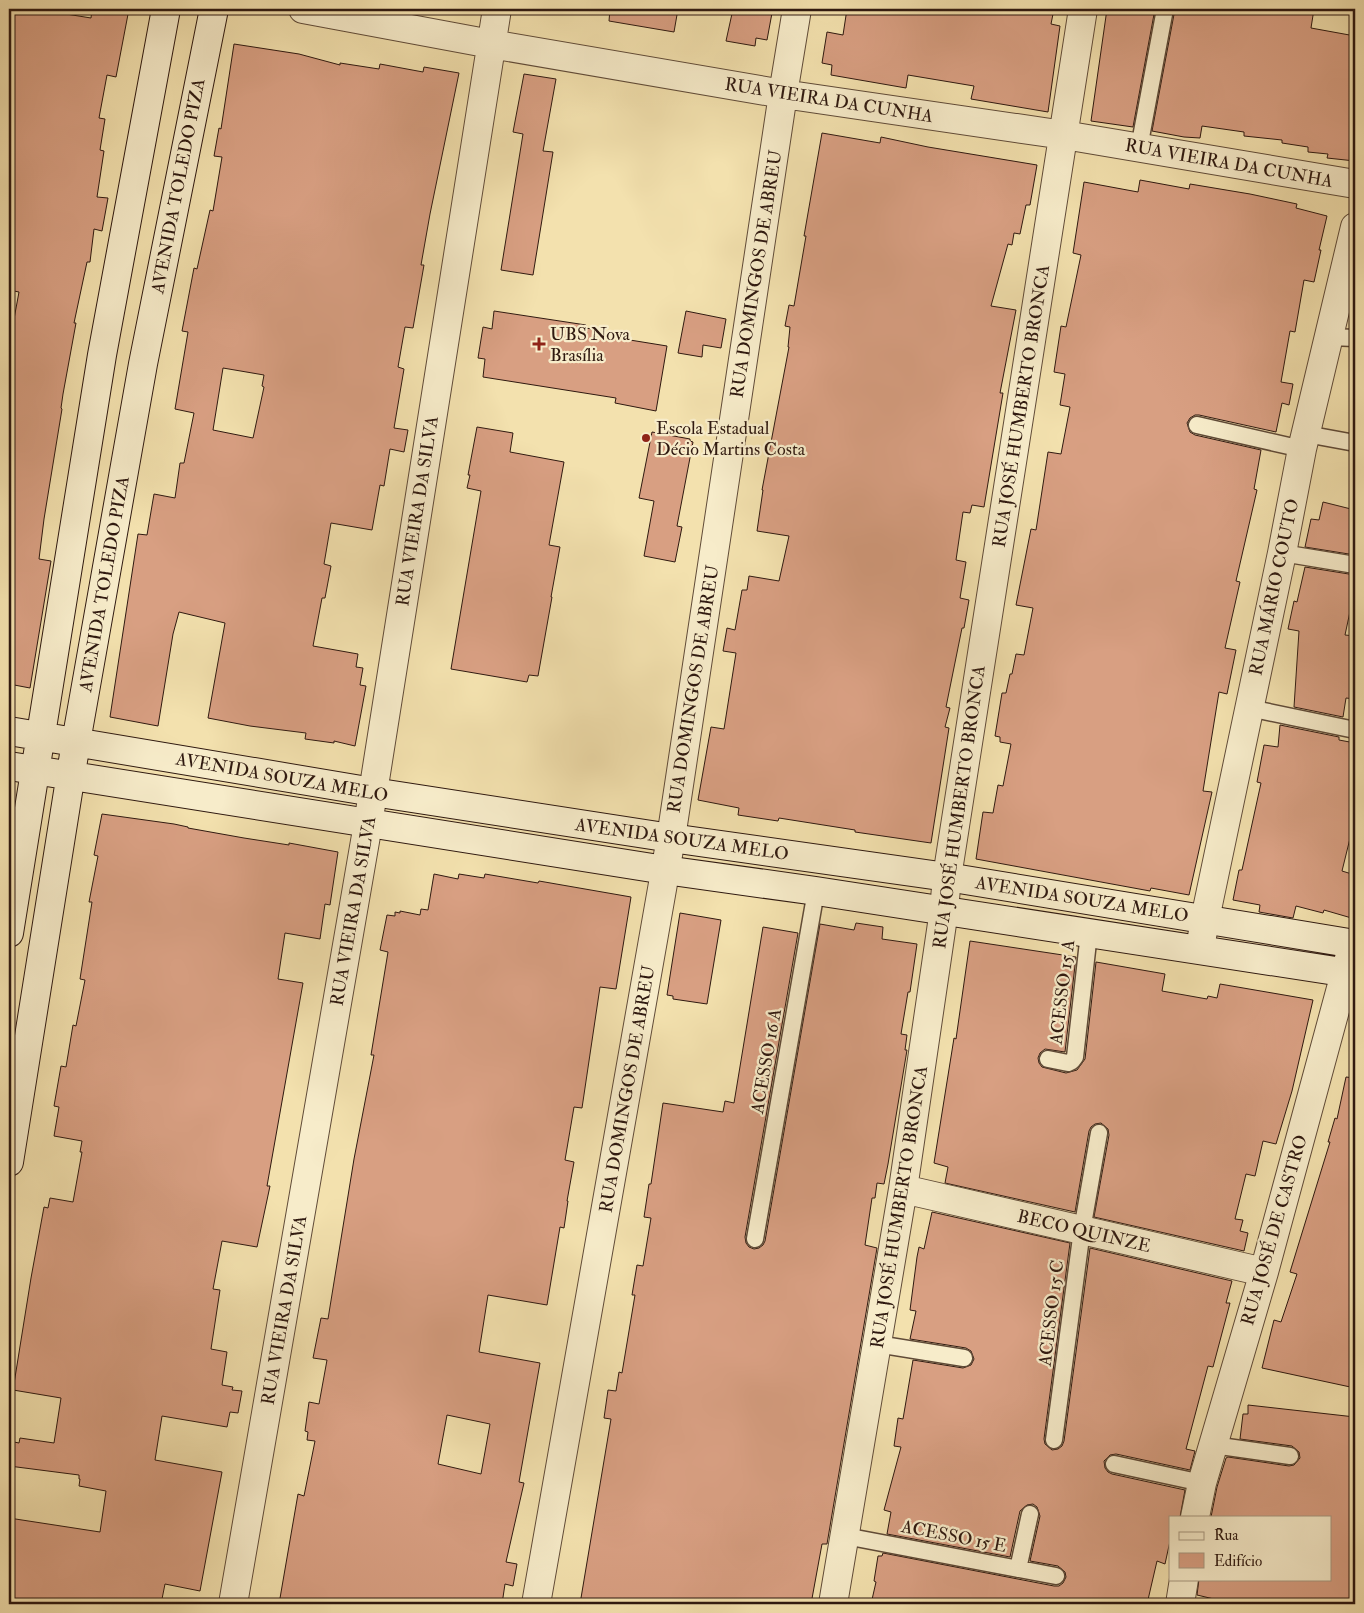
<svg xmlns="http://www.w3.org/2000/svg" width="1364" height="1613" font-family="'IM FELL Double Pica',serif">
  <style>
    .building { fill: #d89f82; stroke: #2f1910; fill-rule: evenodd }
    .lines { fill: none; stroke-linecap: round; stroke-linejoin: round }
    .lane-casing { stroke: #604b38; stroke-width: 19 }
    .street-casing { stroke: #604b38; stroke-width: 30 }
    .secondary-casing { stroke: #2f1910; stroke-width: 30 }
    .lane { stroke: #f7ecca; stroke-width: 16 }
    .street { stroke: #f7ecca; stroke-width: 28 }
    .secondary { stroke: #f7ecca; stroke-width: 28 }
    .poi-dot { fill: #8f2418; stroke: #f7ecca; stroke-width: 2 }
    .labels { text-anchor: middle; stroke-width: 4.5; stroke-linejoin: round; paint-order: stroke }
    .street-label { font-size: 18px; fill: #2f1910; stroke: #f7ecca }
    .poi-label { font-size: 18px; fill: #2f1910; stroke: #f7ecca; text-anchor: start }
  </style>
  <rect width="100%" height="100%" fill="#f3e1ae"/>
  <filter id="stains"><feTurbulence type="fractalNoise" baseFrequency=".004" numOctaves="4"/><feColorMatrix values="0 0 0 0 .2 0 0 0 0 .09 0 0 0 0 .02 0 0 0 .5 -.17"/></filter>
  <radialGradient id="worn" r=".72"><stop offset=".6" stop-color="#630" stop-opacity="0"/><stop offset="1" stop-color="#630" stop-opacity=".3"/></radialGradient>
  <!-- building -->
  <path class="building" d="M9,9H35L91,18L92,9H129L116,77L107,75L99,118L105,119L100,150L104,151L97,197L108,198L102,231L94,229L90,262H87L74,323H76L63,394L61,408L62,409L44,519L39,559L51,561L30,688L9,684V346L19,292L9,290V277L13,257L9,256Z
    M610,9H678L674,32L609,21Z
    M733,9H762L761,11L772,13L767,40L756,38L755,46L726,41Z
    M847,9H1054L1051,24L1060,26L1048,112L971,99L974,86L908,75L906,88L831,75L832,65L822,63L827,32L843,35Z
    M1107,9H1155L1133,127L1091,121Z
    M1175,9H1314L1311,28L1355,36V161L1327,158L1328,154L1308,152V147L1282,143V140L1244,136V132L1202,126L1200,138L1184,137L1152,131Z
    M234,44L299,54L340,65V63L379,69L380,64L423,72L424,67L459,73L430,214L421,265H424L413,328L405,327L398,367L404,369L394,428L408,430L404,452L390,449L384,486L380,485L372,530L331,523L324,564L331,566L325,598H322L313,646L358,654L356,667L363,668L360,685L366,686L355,746L334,741V743L305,739L306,733L250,726L208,718L225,623L179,612L173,634L158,726L110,717L138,534L147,535L154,494L175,498L180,463H184L194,413L175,409L188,332L182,331L194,268L197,269L210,210L213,211L222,157L214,156L219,128L221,129ZM223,368L264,375L262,386L264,387L253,438L213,430Z
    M524,74L556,79L543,151L553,152L533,275L501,270L523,134L513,132Z
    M822,133L880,143L881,137L928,147L1037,165L1030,205H1026L1020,234L1014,233L1012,245L1008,244L991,306L1016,310L1000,393H1003L984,507L972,505L970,513L963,512L956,560L966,562L960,598L969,600L964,628H962L946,707L950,708L945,727L949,728L931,843L855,832V830L779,818L778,821L738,815L739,808L698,800L711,727L724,729L736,653L723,651L727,628L735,630L742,590H747L749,576L779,581L789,536L757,531L763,490H762L789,347H788L790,327L785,326L789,305L794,306L806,236H804Z
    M1140,180L1189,189L1190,184L1250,194L1297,204L1296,208L1327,216L1319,250H1321L1314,282L1304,280L1295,332L1290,331L1281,382L1293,384L1289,405L1282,403L1276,432L1199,415H1195L1190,418L1187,423L1190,432L1195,435L1261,450L1254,489L1257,490L1236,581L1240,582L1225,648L1236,650L1227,694L1219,692L1203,791L1212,792L1189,895L1151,888L1150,891L976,859L983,812L993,813L998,785L1003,786L1011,744L1000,742V737L995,736L1002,693H1006L1010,674H1012L1016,654L1024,655L1033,608L1016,605L1031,529L1036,530L1048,452L1061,454L1070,407L1060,405L1065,374L1054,372L1061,326L1066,327L1081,255L1073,253L1084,182L1138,192Z
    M494,311L586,325L585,328L600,330L599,335L667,346L656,411L615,403L616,398L483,377L485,359L478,358L483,327L492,329Z
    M686,311L726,319L721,348L703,345L702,357L678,353Z
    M477,427L513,433L510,452L564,462L549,545L560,547L551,597H552L538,676L529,675L527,682L451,669L481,491L467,488L470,475H468Z
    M652,432L690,439V441L693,442L677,526L682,527L675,562L644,556L654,501L639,498Z
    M1323,502L1355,510V555L1305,547L1311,519L1319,520Z
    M1305,567L1355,575V588L1345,635L1355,636V699L1346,698L1343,717L1294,707L1299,631L1288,629L1294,601L1297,602Z
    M1280,725L1339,737V740L1355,743V818L1342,871L1355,875V919L1324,910L1323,913L1296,906L1293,918L1259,912L1260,905L1233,900L1239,870H1242L1261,783L1257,782L1264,745L1278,747Z
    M102,814L174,824L188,827V828L244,838L289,845V843L338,852L330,905L325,904L320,939L285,933L278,979L303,983L267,1186H270L257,1247L222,1241L213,1289L220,1290L211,1349L227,1352L222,1385L233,1387L232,1390L242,1391L238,1413L230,1412L227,1427L162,1416L155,1460L222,1472L200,1591L165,1584L161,1604H9V1518L100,1532L106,1491L79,1486L80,1479H79V1475L9,1466V1441L19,1443L20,1438L54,1443L61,1398L13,1390L31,1278L44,1207L48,1208L50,1198L73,1202L82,1152H80L82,1141L54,1136L59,1107L54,1106L61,1066L66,1067L73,1025L76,1026L85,980L80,979L92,902H89L98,856L94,855Z
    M434,874L458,879L459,874L484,878L485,874L538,883L539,881L631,897L616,989L600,987L582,1108L574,1107L565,1160L574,1162L567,1201H568L564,1228L560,1227L547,1305L488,1295L479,1352L540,1363L519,1482L524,1483L506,1562L517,1564L513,1586L505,1584L502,1604H279L298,1494L304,1496L315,1441L307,1440L308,1432L305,1431L309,1402L319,1404L327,1360L313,1358L321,1318L328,1319L354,1159L374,1055H371L388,952L380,950L387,915L395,916V912L400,913V911L420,915L421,909L428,910ZM447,1415L490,1424L481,1474L438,1464Z
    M680,913L721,920L707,1004L673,999V996L667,995Z
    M856,923L883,927L882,939L917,944L910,992H908L901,1034L907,1035L905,1050H907L888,1164L884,1184L877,1183L875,1198H872L865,1245L877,1248L827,1544H822L811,1604H580L611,1419L604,1418L608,1390L616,1391L619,1372L622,1373L635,1295H632L637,1265L643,1266L651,1218L644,1217L649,1184H651L663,1103L723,1112L725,1101L734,1103L763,927L798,933L745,1237L746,1243L749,1247L754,1249L759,1248L763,1245L765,1241L820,924L854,930Z
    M970,941L1076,957L1065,1052L1045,1049L1040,1053L1038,1058L1039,1063L1042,1067L1066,1073L1077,1070L1085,1059L1096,962L1165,974L1162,991L1207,999L1208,996L1217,998L1220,984L1313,1000L1292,1091L1276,1144L1263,1141L1255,1176L1246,1174L1235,1219L1243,1220L1240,1231L1248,1233L1244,1251L1094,1217L1109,1135L1108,1129L1101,1123L1095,1124L1091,1127L1089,1131L1075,1212L945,1183L948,1167L934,1163L954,1038L956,1039Z
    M1346,1077L1355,1078V1388L1262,1368L1274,1320L1281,1322L1297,1274L1290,1272L1330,1142H1328L1335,1118L1337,1119Z
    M932,1212L1070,1243L1044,1439L1045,1444L1052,1450L1058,1449L1062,1446L1064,1441L1090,1248L1232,1281L1226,1303H1230L1213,1367L1208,1366L1186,1449L1195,1451L1190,1470L1116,1454L1110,1455L1104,1461L1105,1468L1108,1472L1112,1474L1185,1490L1180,1517H1170V1541L1165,1564L1157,1561L1147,1604H871L876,1582L874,1581L878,1556H882L883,1553L1054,1586H1059L1063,1583L1066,1577L1065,1572L1058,1566L1030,1561L1040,1516L1037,1507L1033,1504L1027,1505L1020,1511L1010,1557L887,1534L891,1512L884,1510L901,1447L894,1446L898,1418L903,1419L913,1360L963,1368L971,1365L974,1359L971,1351L966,1348L910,1339L916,1311L910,1310L917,1257L919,1247L924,1249Z
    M1248,1405L1355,1417V1604H1235L1197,1595L1199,1579H1330V1517H1211L1217,1487L1226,1458L1228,1457L1289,1466L1294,1465L1300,1458L1299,1452L1292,1446L1240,1439L1243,1414H1248Z"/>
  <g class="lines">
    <defs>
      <path id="lane" d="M1139,148L1165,9
        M1330,337L1355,338
        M1197,425L1302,449
        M1306,434L1355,443
        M1282,553L1355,565
        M1249,708L1355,730
        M1048,1059L1068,1063L1072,1061L1075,1057L1089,933
        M755,1239L816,891
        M877,1344L964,1358
        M1054,1440L1082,1230L1099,1133
        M1213,1445L1290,1456
        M1114,1464L1202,1483
        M845,1536L1056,1576
        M1018,1569L1030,1514"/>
      <path id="street" d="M303,9L491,44L783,94L1064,135L1355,184
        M1200,949L1205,919L1282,553L1302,449L1355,227
        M903,1189L1264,1272
        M1195,1517L1202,1483L1264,1272L1353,944
        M233,1604L368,824L497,9
        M536,1604L671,838L783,94L797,9
        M833,1604L903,1189L944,910L947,877L1083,9
        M1180,1604L1184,1579"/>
      <path id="secondary" d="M9,731L373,792L671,838L947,877L1355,944
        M9,766L665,870L816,891L1355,974
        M9,933L102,355L166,9
        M9,1162L76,742L143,364L214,9"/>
    </defs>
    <!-- lane casing -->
    <use href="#lane" class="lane-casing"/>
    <!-- street casing -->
    <use href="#street" class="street-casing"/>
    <!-- secondary casing -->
    <use href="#secondary" class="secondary-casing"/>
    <!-- lane -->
    <use href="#lane" class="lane"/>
    <!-- street -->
    <use href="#street" class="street"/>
    <!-- secondary -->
    <use href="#secondary" class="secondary"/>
  </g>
  <!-- markers -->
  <g class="poi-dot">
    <path d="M536.5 336.5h5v5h5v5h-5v5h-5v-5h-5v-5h5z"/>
    <circle cx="646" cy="438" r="5"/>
  </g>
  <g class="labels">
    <!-- street labels -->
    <g class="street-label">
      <text transform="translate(829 100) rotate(9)" y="6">RUA VIEIRA DA CUNHA</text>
      <text transform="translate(1229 163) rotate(10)" y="6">RUA VIEIRA DA CUNHA</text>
      <text transform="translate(178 186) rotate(-79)" y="6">AVENIDA TOLEDO PIZA</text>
      <text transform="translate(756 274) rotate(-81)" y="6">RUA DOMINGOS DE ABREU</text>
      <text transform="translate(1021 406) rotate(-81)" y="6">RUA JOSÉ HUMBERTO BRONCA</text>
      <text transform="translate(417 511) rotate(-81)" y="6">RUA VIEIRA DA SILVA</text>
      <text transform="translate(104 584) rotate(-80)" y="6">AVENIDA TOLEDO PIZA</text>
      <text transform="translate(1274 587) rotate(-78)" y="6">RUA MÁRIO COUTO</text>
      <text transform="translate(693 689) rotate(-81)" y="6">RUA DOMINGOS DE ABREU</text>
      <text transform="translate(282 777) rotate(10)" y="6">AVENIDA SOUZA MELO</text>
      <text transform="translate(959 807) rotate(-82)" y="6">RUA JOSÉ HUMBERTO BRONCA</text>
      <text transform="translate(682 839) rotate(8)" y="6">AVENIDA SOUZA MELO</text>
      <text transform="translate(1082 899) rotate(9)" y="6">AVENIDA SOUZA MELO</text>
      <text transform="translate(353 911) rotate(-80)" y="6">RUA VIEIRA DA SILVA</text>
      <text transform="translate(1062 992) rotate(-83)" y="6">ACESSO 15 A</text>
      <text transform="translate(766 1061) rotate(-80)" y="6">ACESSO 16 A</text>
      <text transform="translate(627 1089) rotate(-80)" y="6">RUA DOMINGOS DE ABREU</text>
      <text transform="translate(899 1207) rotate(-81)" y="6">RUA JOSÉ HUMBERTO BRONCA</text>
      <text transform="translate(1274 1230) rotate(-74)" y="6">RUA JOSÉ DE CASTRO</text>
      <text transform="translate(1084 1231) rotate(13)" y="6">BECO QUINZE</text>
      <text transform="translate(284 1310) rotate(-80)" y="6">RUA VIEIRA DA SILVA</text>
      <text transform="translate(1051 1313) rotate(-83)" y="6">ACESSO 15 C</text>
      <text transform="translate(954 1536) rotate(11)" y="6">ACESSO 15 E</text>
    </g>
    <!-- poi labels -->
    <g class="poi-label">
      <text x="550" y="340">UBS Nova<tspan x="550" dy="21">Brasília</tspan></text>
      <text x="656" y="434">Escola Estadual<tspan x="656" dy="21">Décio Martins Costa</tspan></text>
    </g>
  </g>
  <!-- margin -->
  <rect width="1364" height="1613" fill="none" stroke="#f3e1ae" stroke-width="30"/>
  <rect x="10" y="10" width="1344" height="1593" fill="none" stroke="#2f1910" stroke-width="2.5"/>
  <rect x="15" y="15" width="1334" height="1583" fill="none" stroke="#2f1910"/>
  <!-- legend -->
  <rect x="1169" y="1516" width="162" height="65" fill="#f7ecca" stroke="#a79880"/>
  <rect x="1179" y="1532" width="25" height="8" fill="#f7ecca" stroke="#a79880"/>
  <text x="1214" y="1540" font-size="15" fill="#2f1910">Rua</text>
  <rect x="1179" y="1553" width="25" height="15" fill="#d89f82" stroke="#a79880"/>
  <text x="1214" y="1566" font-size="15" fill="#2f1910">Edifício</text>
  <rect width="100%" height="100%" filter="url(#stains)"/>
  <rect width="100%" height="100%" fill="url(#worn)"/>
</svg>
